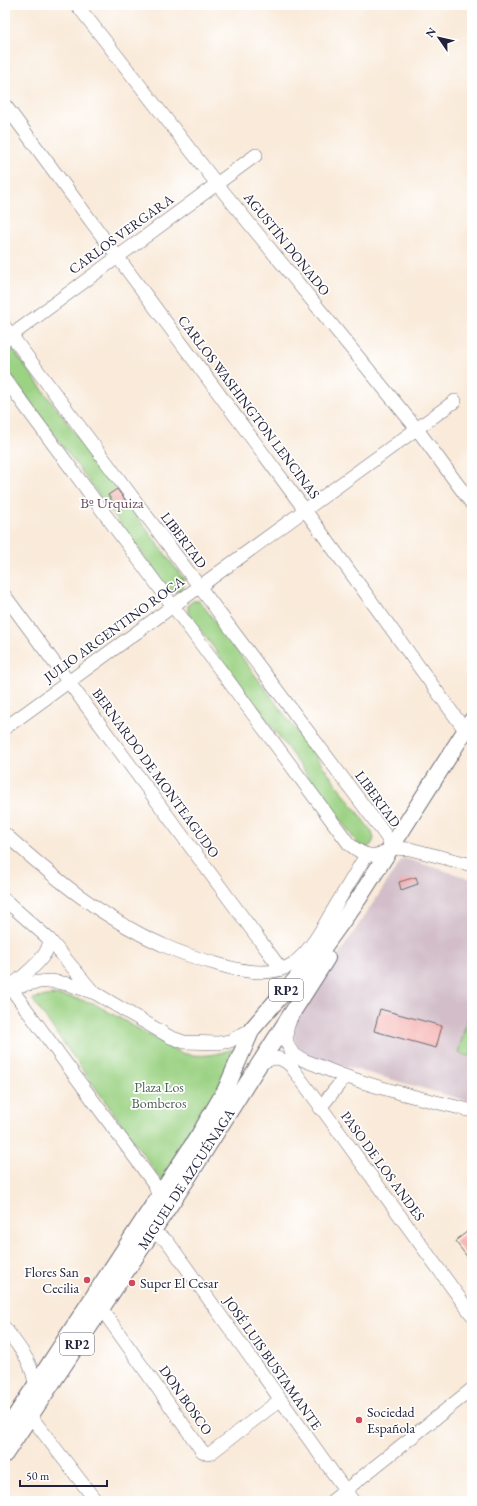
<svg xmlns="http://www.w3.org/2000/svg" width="477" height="1506" font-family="'EB Garamond',serif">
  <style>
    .industrial { fill: #d2bdc8 }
    .green { fill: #9bd283; stroke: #5e7a5f }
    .building { fill: #f3a5a3 }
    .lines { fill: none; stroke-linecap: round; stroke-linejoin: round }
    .minor-casing { stroke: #6d6872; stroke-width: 14 }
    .major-casing { stroke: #6d6872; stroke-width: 18 }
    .minor { stroke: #fff; stroke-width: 13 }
    .major { stroke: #fff; stroke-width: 16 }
    .poi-dot { fill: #d1495b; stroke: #fff; stroke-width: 1.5 }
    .labels { text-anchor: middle; stroke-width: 3.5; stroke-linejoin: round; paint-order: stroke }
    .shield { fill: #fff; stroke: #646476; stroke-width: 1 }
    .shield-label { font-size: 13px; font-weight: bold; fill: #22223b }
    .street-label { font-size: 14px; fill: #22223b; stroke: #fff }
    .park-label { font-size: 14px; fill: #4c6054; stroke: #fff }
    .poi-label { font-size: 14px; fill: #22223b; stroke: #fff; text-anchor: start }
    .neighbourhood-label { font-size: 15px; fill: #6b505f; stroke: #fff }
  </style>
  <rect width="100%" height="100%" fill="#fff"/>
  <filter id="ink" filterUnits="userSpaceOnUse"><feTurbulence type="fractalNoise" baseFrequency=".025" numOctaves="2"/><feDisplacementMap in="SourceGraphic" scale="8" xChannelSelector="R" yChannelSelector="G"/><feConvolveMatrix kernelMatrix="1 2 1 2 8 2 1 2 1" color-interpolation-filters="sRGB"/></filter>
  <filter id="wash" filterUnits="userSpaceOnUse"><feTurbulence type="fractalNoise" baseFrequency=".012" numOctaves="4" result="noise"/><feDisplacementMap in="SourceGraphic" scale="16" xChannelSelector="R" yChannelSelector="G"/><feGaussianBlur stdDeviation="0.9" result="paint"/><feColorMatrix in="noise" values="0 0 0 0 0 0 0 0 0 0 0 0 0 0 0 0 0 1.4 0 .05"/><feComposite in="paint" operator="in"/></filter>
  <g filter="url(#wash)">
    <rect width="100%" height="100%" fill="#f9ead9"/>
    <!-- industrial -->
    <path class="industrial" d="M403,858L472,879V1102L307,1056L299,1051L294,1039L292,1028L294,1022Z"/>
    <!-- green -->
    <path class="green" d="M9,349L13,350L183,578C185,584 183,588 179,592H173L167,587L5,368V350Z
      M192,601H199L202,604L372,832L374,839L371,845L366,848L358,844L355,840L188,613V606Z
      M51,995L70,997L93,1003L181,1053C203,1058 215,1055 236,1048L224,1078L163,1182L32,999Z
      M472,1003V1057L458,1053Z"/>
    <g id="blocks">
      <!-- building -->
      <path class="building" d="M117,489L128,504L119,510L108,495Z
        M416,877L418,884L401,890L399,882Z
        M380,1009L442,1026L436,1048L374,1031Z
        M472,1228V1263L455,1241Z"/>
    </g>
  </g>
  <g filter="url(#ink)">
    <use href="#blocks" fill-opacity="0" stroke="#6d6872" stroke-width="1"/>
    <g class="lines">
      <defs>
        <path id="minor" d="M77,5L217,184L417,429L472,504
          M5,105L305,510L465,730
          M5,327L381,829L388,839L391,848
          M5,340L256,155
          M5,379L349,844C364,856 374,860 391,848
          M5,596L281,969
          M5,728L455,401
          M5,834C53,877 103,919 163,945C180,953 199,959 217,964C239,971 273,978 294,963C311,950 321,930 332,912C343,893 355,874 366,855
          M391,848L410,849L472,865
          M5,900L49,939L93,992
          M12,985C23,976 52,955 49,939
          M10,987L155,1185L160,1203
          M10,987L39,982L51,981L68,984L95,993L170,1037L184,1042L219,1043L230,1041L252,1029
          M290,1020C285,1031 284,1042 292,1052C299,1060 310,1062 319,1066C368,1087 421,1098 472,1111
          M258,1065C272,1058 278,1054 291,1066L472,1315
          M320,1108L345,1077
          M143,1235C153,1233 160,1235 168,1242L353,1501
          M101,1308L202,1451L208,1454L212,1452L280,1400
          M5,1328C18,1346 34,1363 35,1387
          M25,1409L96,1501
          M332,1501L472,1389"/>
        <path id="major" d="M5,1432L199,1135L226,1089L252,1029L277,1000L318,955L359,898L472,720
          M5,1454L187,1179L246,1085L327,958"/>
      </defs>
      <!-- minor casing -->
      <use href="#minor" class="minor-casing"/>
      <!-- major casing -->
      <use href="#major" class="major-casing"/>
      <!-- minor -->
      <use href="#minor" class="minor"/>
      <!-- major -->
      <use href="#major" class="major"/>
    </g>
  </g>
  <!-- markers -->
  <g class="poi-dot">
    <circle cx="87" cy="1280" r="4"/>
    <circle cx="132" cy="1283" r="4"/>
    <circle cx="359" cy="1420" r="4"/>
  </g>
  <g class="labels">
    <!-- shield labels -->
    <g class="shield">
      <rect x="269" y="979" width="34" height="22" rx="3"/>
      <rect x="60" y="1333" width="34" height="22" rx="3"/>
    </g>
    <g class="shield-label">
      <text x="286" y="995">RP2</text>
      <text x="77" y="1349">RP2</text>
    </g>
    <!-- street labels -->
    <g class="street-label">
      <text transform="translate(121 234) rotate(-36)" y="5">CARLOS VERGARA</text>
      <text transform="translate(287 244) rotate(51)" y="5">AGUSTÍN DONADO</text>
      <text transform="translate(249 407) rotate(53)" y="5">CARLOS WASHINGTON LENCINAS</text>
      <text transform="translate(184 540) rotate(53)" y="5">LIBERTAD</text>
      <text transform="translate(114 629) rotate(-36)" y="5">JULIO ARGENTINO ROCA</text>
      <text transform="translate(156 773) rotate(54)" y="5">BERNARDO DE MONTEAGUDO</text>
      <text transform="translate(378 799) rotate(54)" y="5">LIBERTAD</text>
      <text transform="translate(383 1166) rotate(54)" y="5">PASO DE LOS ANDES</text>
      <text transform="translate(186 1179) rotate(-57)" y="5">MIGUEL DE AZCUÉNAGA</text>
      <text transform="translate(273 1363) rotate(55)" y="5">JOSÉ LUIS BUSTAMANTE</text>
      <text transform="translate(186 1400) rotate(55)" y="5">DON BOSCO</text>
    </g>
    <!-- park labels -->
    <g class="park-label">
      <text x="159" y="1092">Plaza Los<tspan x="159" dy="16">Bomberos</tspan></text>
    </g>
    <!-- poi labels -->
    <g class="poi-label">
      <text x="79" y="1277" text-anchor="end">Flores San<tspan x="79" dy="16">Cecilia</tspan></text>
      <text x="140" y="1288">Super El Cesar</text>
      <text x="367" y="1417">Sociedad<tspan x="367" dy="16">Española</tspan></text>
    </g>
    <!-- neighbourhood labels -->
    <g class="neighbourhood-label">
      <text x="112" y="508">Bº Urquiza</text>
    </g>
  </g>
  <!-- margin -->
  <rect width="477" height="1506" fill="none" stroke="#fff" stroke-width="20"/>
  <!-- north arrow -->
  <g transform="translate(439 38) rotate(304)" stroke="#ffffff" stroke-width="3" paint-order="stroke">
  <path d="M0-3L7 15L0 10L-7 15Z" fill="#22223b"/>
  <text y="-6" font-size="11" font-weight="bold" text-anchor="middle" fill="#22223b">N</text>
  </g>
  <!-- scale -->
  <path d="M20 1480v6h87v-6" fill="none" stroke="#22223b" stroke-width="2"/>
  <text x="26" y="1480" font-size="12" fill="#22223b" stroke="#ffffff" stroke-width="3" paint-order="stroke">50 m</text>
</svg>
